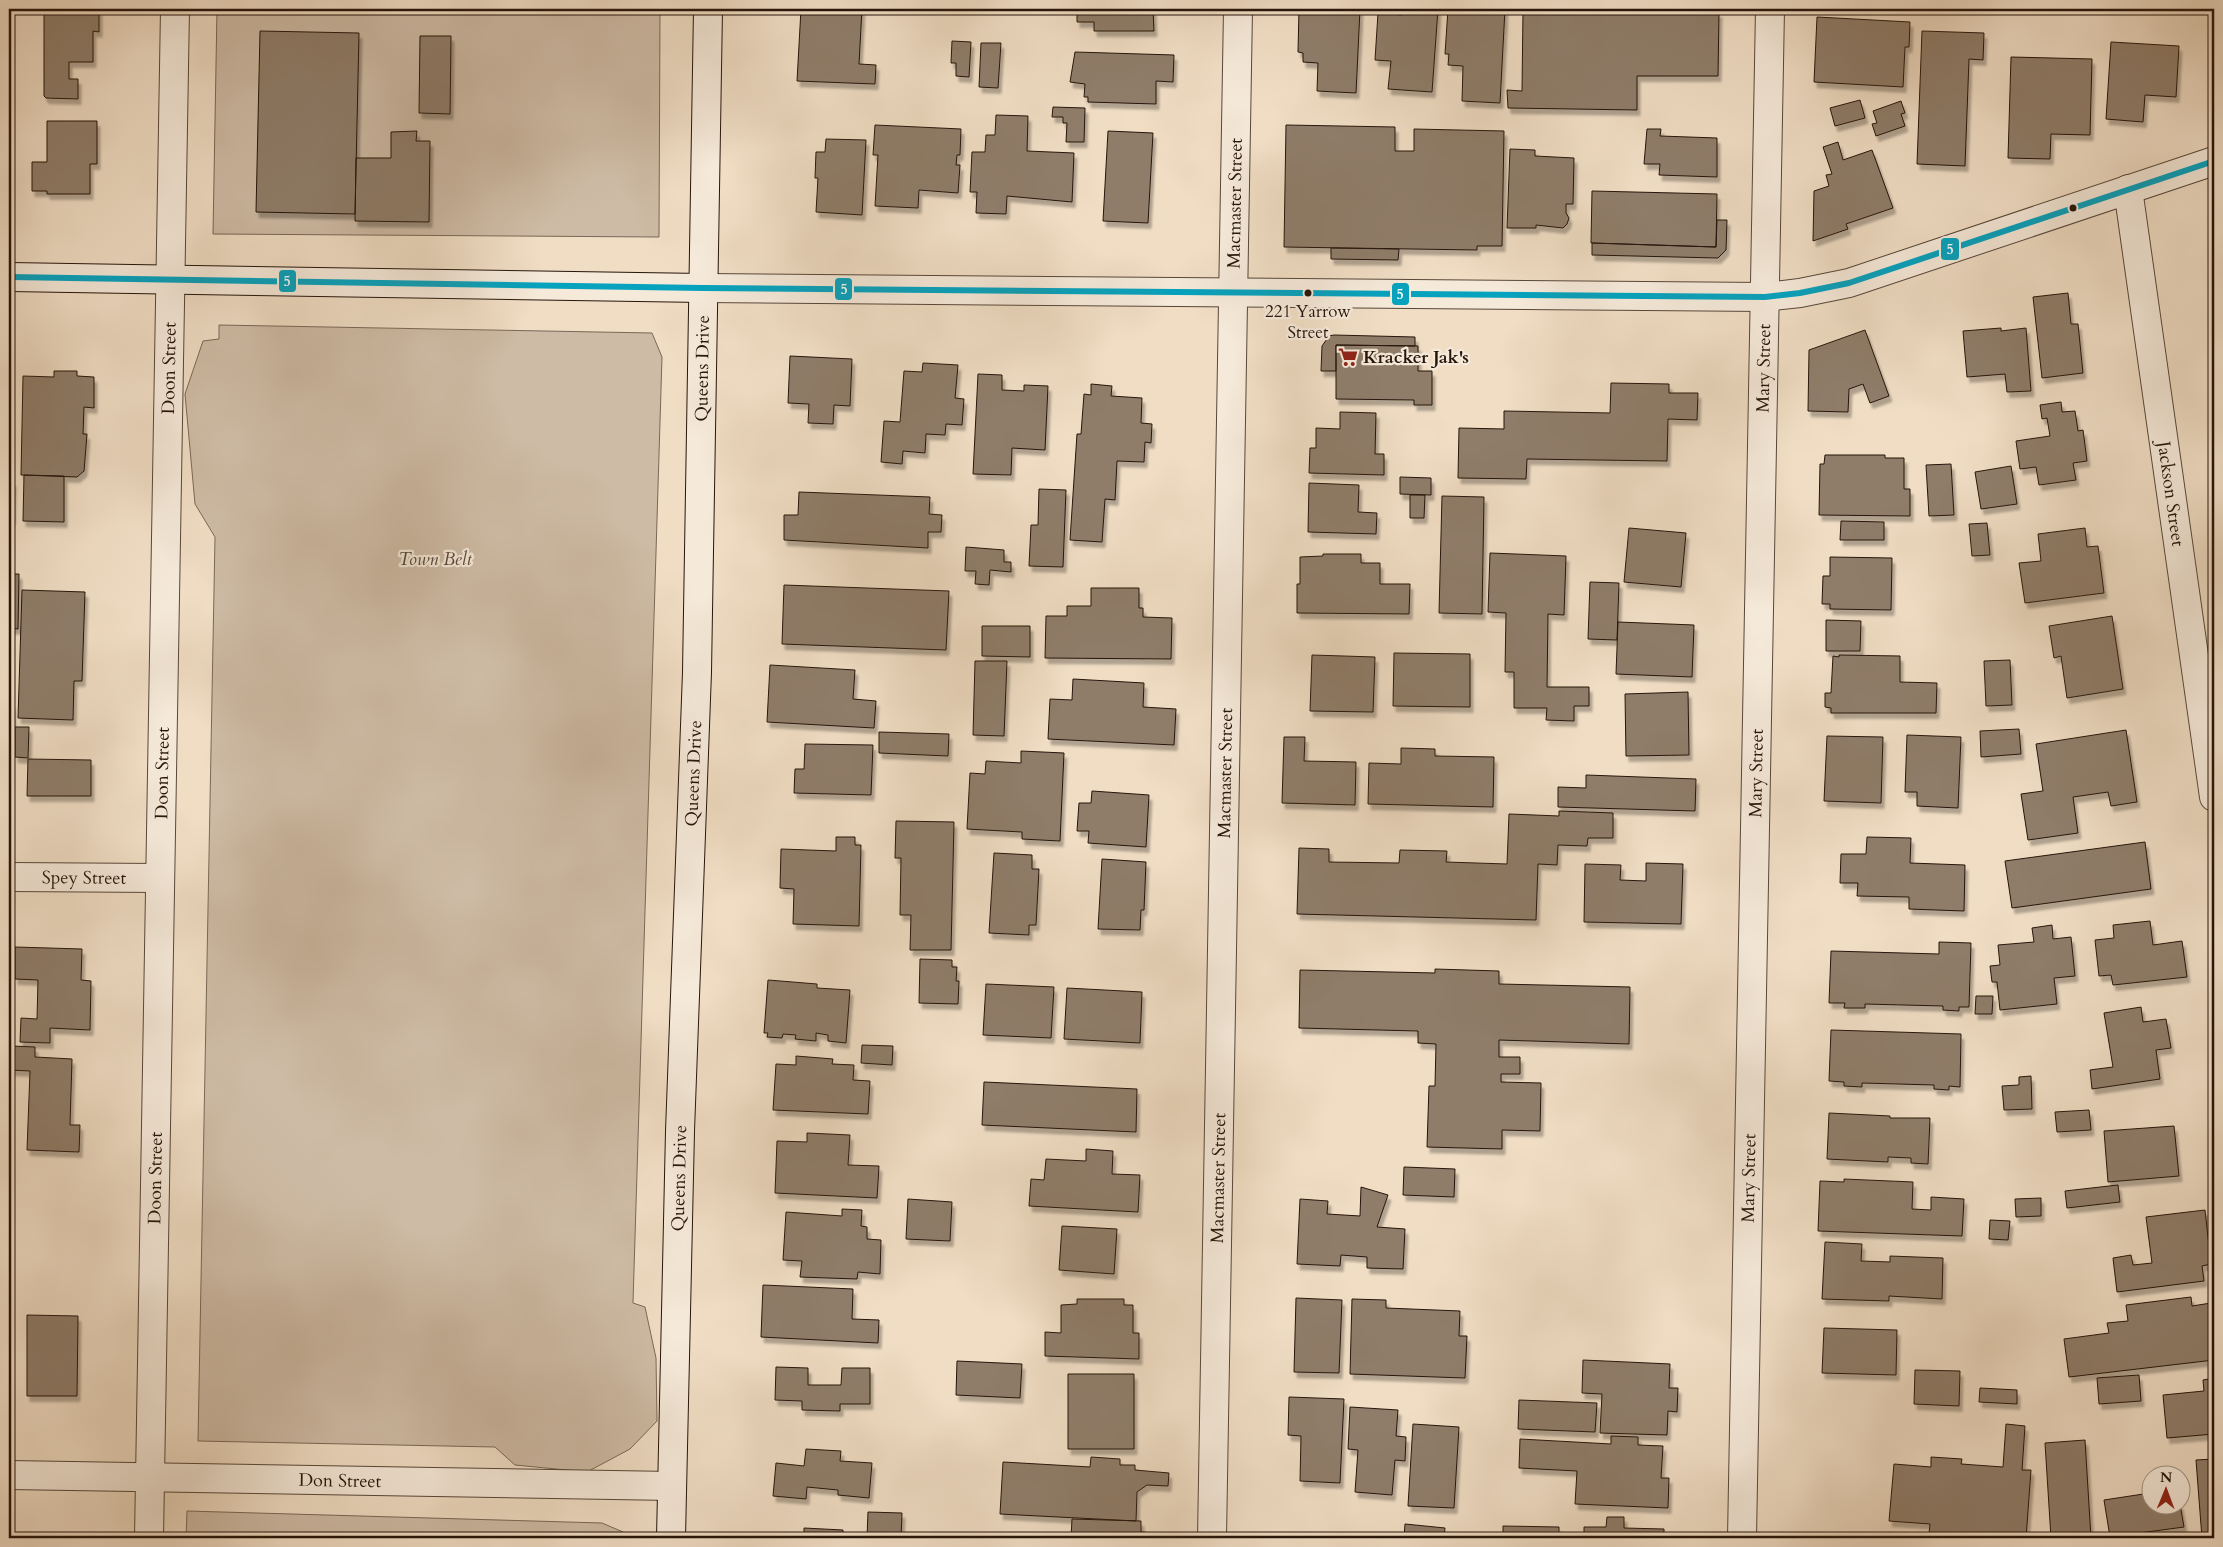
<svg xmlns="http://www.w3.org/2000/svg" width="2223" height="1547" font-family="Cardo,serif">
  <style>
    .green { fill: #cebba5; stroke: #7a6858 }
    .building { fill: #8f7d6b; stroke: #26150b; filter: url(#shadow) }
    .lines { fill: none; stroke-linecap: round; stroke-linejoin: round }
    .minor-casing { stroke: #584739; stroke-width: 30 }
    .tertiary-casing { stroke: #584739; stroke-width: 30 }
    .secondary-casing { stroke: #26150b; stroke-width: 30 }
    .minor { stroke: #f5e9d9; stroke-width: 28 }
    .tertiary { stroke: #f5e9d9; stroke-width: 28 }
    .secondary { stroke: #f5e9d9; stroke-width: 28 }
    .bus-1-casing { stroke: #f5e9d9; stroke-width: 10 }
    .bus-1 { stroke: #06a2be; stroke-width: 6 }
    .bus-dot { fill: #26150b; stroke: #f5e9d9; stroke-width: 2 }
    .labels { text-anchor: middle; stroke-width: 4.5; stroke-linejoin: round; paint-order: stroke }
    .bus-label { font-size: 17px; fill: #26150b; stroke: #f5e9d9 }
    .street-label { font-size: 18px; fill: #26150b; stroke: #f5e9d9 }
    .poi-label { font-size: 18px; font-weight: bold; fill: #26150b; stroke: #f5e9d9; text-anchor: start }
    .park-label { font-size: 18px; font-style: italic; fill: #584739; stroke: #f5e9d9 }
    .line-badge { stroke: #f5e9d9; stroke-width: 2 }
    .badge-label { font-size: 14px; text-anchor: middle; font-weight: bold; fill: #fff }
  </style>
  <defs>
    <filter id="shadow"><feDropShadow dx="3" dy="5.5" stdDeviation="1" flood-color="#0004"/></filter>
  </defs>
  <rect width="100%" height="100%" fill="#f0ddc4"/>
  <filter id="stains"><feTurbulence type="fractalNoise" baseFrequency=".004" numOctaves="4"/><feColorMatrix values="0 0 0 0 .2 0 0 0 0 .09 0 0 0 0 .02 0 0 0 .5 -.17"/></filter>
  <radialGradient id="worn" r=".72"><stop offset=".6" stop-color="#630" stop-opacity="0"/><stop offset="1" stop-color="#630" stop-opacity=".3"/></radialGradient>
  <!-- green -->
  <path class="green" d="M217,9H660L659,237L213,234Z
    M219,325L652,333L662,357L633,1303L645,1307L656,1358L657,1421L630,1449L587,1472L515,1465L495,1447L198,1441L215,537L195,504L185,394L203,341L219,339Z
    M187,1511L602,1523L623,1532L625,1538H186Z"/>
  <!-- building -->
  <path class="building" d="M44,9H99V32L93,31V62H69V79H78V99L46,98L44,96Z
    M801,9H862L859,64L876,65L875,84L797,81Z
    M1077,9H1153L1154,31H1094V22H1077Z
    M1299,9H1360L1356,93L1317,91L1318,63L1303,62V53L1298,52Z
    M1402,9H1438L1432,92L1388,89L1391,61L1375,60L1378,13L1402,15Z
    M1448,9H1505L1500,103L1462,101L1463,66L1448,65L1449,54H1445Z
    M1523,10L1719,12L1718,76H1637V110L1508,108L1507,90L1522,91Z
    M1817,17L1910,22L1909,47H1905L1903,87L1814,82Z
    M260,31L359,33L355,214L256,212Z
    M1922,31L1984,33L1983,60L1969,59L1965,166L1917,164Z
    M420,36H451L450,114L419,113Z
    M952,41L971,42L969,77L956,76V63H951Z
    M2111,42L2179,46L2176,97L2145,95L2143,122L2106,119Z
    M981,43H1001L998,88L979,87Z
    M1075,52L1174,55L1173,82L1156,81V104L1088,102V97H1084L1085,84L1070,82Z
    M2011,57L2092,59L2090,135L2051,134L2050,159L2008,158Z
    M1860,100L1865,118L1835,126L1830,108Z
    M1901,101L1905,113L1901,114L1905,126L1876,136L1872,124L1877,123L1873,111Z
    M1053,107L1085,108L1084,142H1066L1067,123H1063V117H1052Z
    M996,115L1028,116L1027,151L1074,153L1072,202L1007,196L1006,214L976,213L977,192H970L972,152H985L986,135H995Z
    M47,121H97V164H90V194H47V191H32V162H47Z
    M875,125L961,129L960,155H957L956,165H960L958,193L919,190L918,208L875,206L878,155H873Z
    M1286,125L1395,127V151H1414V129L1504,131L1502,246H1477V250L1284,247Z
    M1647,129H1661L1660,136L1717,138V177L1659,175L1660,164H1644Z
    M417,131L416,141H430L429,222L355,221L356,158H391V132Z
    M1108,131L1153,133L1148,223L1103,221Z
    M826,139L866,140L862,215L816,212L818,178H815L816,152H825Z
    M1838,142L1843,160L1872,150L1893,208L1846,224L1848,229L1813,241L1814,191L1829,186L1826,175L1832,174L1823,147Z
    M1510,149L1535,150V156L1574,158L1573,204H1566V213L1569,218L1567,224L1563,228L1536,225V228H1507Z
    M1592,191L1717,194L1716,247L1591,243Z
    M1717,220H1727L1726,250L1718,258L1592,255V243L1716,247Z
    M1331,248L1399,249L1398,260L1331,259Z
    M2068,293L2071,324H2078L2083,373L2042,378L2033,297Z
    M2001,328V331L2026,328L2031,391L2007,392L2005,374L1967,377L1963,331Z
    M1865,330L1889,396L1870,403L1863,384L1849,389L1848,412L1808,411L1809,350Z
    M1334,335L1415,337V346L1336,345V371H1321L1322,346L1329,336Z
    M1336,345L1418,346V371H1432V405H1414V400L1336,399Z
    M790,356L852,359L850,406L834,405L833,424L808,423L809,404L788,403Z
    M923,363L958,365L955,398L964,399L962,425L946,424L945,435L926,434L925,453L903,451L902,464L881,462L884,421L900,422L904,371L922,372Z
    M54,371H77V376L94,377V408L84,407L83,434H87L84,471L77,477L21,475L23,376L54,377Z
    M978,374L1002,375V390L1024,391V385L1048,386L1045,450L1012,448L1011,475L973,474Z
    M1611,383L1669,384V393H1698L1697,420L1668,419L1667,461L1527,459L1526,479L1458,478L1459,428L1504,429V411L1610,413Z
    M1091,384L1112,386L1111,396L1142,398L1141,423L1152,424L1151,443L1145,442L1144,462L1117,461L1115,500L1105,499L1102,542L1070,540L1077,434H1081L1084,394L1091,395Z
    M2061,402L2062,412L2075,411L2078,431L2083,430L2087,461L2073,463L2076,480L2039,485L2036,467L2020,469L2016,441L2050,436L2047,418L2042,419L2040,405Z
    M1340,412L1376,413L1375,454H1384V475L1309,473L1310,448H1316V428L1340,429Z
    M1825,455H1885V458H1904V489H1910V516L1819,515L1820,464H1824Z
    M1951,464L1954,515L1929,516L1926,465Z
    M2011,466L2017,504L1981,509L1975,472Z
    M24,475L64,476V522L23,521Z
    M1400,477L1431,478V495L1400,494Z
    M9,481H13L12,520H9Z
    M1309,483L1359,485L1358,512L1377,513L1376,534L1308,532Z
    M1039,489L1066,490L1063,567L1029,566L1031,525H1038Z
    M799,492L930,497L929,514L942,515L941,532H928V548L784,540V515H798Z
    M1410,495H1425L1424,518H1410Z
    M1442,496L1484,497L1482,614L1439,613Z
    M1841,521L1884,522V540H1840Z
    M1987,523L1990,555L1972,556L1969,524Z
    M1629,528L1686,533L1681,587L1624,582Z
    M2085,528L2087,547L2098,546L2104,593L2025,603L2019,563L2041,561L2038,534Z
    M966,547L1004,550V562H1011V572L990,570L989,585L975,584L976,571H965Z
    M1490,553L1566,556L1564,615L1548,614L1547,687H1589V706H1574V721L1546,720L1547,708H1514V672H1505L1506,613L1488,612Z
    M1323,554H1361V563H1380V584H1410L1409,614L1297,613V584H1300V557L1323,556Z
    M1830,557L1892,558L1891,610L1830,609V604H1822L1823,576H1830Z
    M9,574H19L18,629L9,628Z
    M1590,582L1619,583L1617,640L1588,639Z
    M784,585L949,591L946,650L782,644Z
    M1091,588H1139V608H1143V617L1172,618L1171,659L1045,658L1046,616H1067V606H1091Z
    M22,590L85,592L82,681H74L73,720L18,718Z
    M2112,616L2123,689L2067,698L2061,656L2054,658L2049,626Z
    M1826,620L1861,621L1860,651H1826Z
    M1618,622L1694,625L1692,677L1616,674Z
    M982,626H1030V657L982,656Z
    M1394,653L1470,654V707L1393,706Z
    M1312,655L1375,657L1373,712L1310,711Z
    M1839,655L1900,656V682L1937,683L1936,713H1831V708L1825,707V693H1831L1833,656L1839,657Z
    M2010,660L2012,705L1986,706L1984,661Z
    M975,661H1007L1004,736L973,735Z
    M770,665L855,670L853,699L876,701L874,728L767,722Z
    M1073,679L1144,683L1143,707L1176,709L1174,745L1048,739L1050,699L1072,700Z
    M1688,692L1689,755L1626,756L1625,694Z
    M9,704H12L13,733H9Z
    M15,727H29L28,758L15,757Z
    M2019,729L2021,754L1981,757L1980,731Z
    M2126,730L2137,802L2111,806L2108,792L2073,797L2078,833L2028,840L2021,794L2043,791L2036,744Z
    M879,732L949,734L948,756L879,753Z
    M1907,735L1961,737L1958,808L1917,806V792H1905Z
    M1827,736L1883,737L1881,803L1824,801Z
    M1284,737H1305L1304,761L1356,762L1355,805L1282,803Z
    M805,744L873,745L871,795L794,793L795,769H804Z
    M1401,748L1435,749V756L1494,757L1493,807L1368,804L1369,763L1401,764Z
    M1021,751L1064,753L1060,841L1022,839V832L967,829L970,773L985,774L986,761L1021,763Z
    M28,759L91,760V796H27Z
    M1586,775L1696,779L1695,811L1558,807V787L1586,788Z
    M1092,791L1149,795L1146,847L1088,843L1089,831H1077L1079,803H1091Z
    M1559,811L1613,813V838H1588L1587,846L1558,845L1557,865L1538,864L1536,920L1297,914L1299,848L1329,849V862L1399,863L1400,850L1447,851L1446,862L1507,864L1509,814L1559,816Z
    M896,821L954,822L951,950H910L911,915H900L901,858H895Z
    M836,837H855V845H861L859,926L793,924L794,889L780,888L781,849L836,851Z
    M1867,837L1911,838L1910,863L1965,865L1964,911L1909,909V897L1857,896L1858,883H1840L1841,854H1866Z
    M2145,842L2151,889L2012,908L2005,861Z
    M994,853L1032,855V869H1039L1036,925H1029V935L989,933Z
    M1102,859L1146,862L1144,910H1141L1140,930L1098,929Z
    M1646,863L1683,864L1681,924L1584,922L1585,864L1621,865L1620,880L1646,881Z
    M2150,921L2153,945L2182,941L2187,977L2113,985L2111,975L2099,976L2095,940L2114,938L2113,925Z
    M2052,925L2053,939L2071,937L2075,976L2054,978L2057,1004L2000,1010L1997,982H1992L1990,966L2000,965L1998,945L2034,942L2032,928Z
    M1939,942L1971,943L1969,1007H1959V1011L1943,1010V1006L1865,1004V1008H1844L1845,1003H1829L1831,951L1939,954Z
    M15,947L82,949L81,980L91,981L90,1030L50,1028V1043L20,1042L21,1018L37,1019L38,980L15,979Z
    M920,959L952,960V967H957L956,981H959L958,1004L919,1003Z
    M1435,969L1499,971V984L1630,987L1629,1044L1499,1040V1057H1520V1074H1501V1082L1541,1083L1540,1131L1502,1130V1149L1427,1147L1429,1086H1435L1436,1044L1418,1043V1031L1299,1028L1300,970L1435,973Z
    M768,980L817,984V988L850,990L846,1043L828,1041V1035L816,1033V1041L795,1039L796,1035L783,1034L782,1038L767,1037L768,1033H764Z
    M986,984L1054,987L1051,1038L983,1035Z
    M1067,988L1142,992L1140,1043L1064,1039Z
    M1976,996H1993L1992,1014H1975Z
    M2141,1007L2143,1022L2166,1019L2171,1048L2156,1050L2160,1079L2092,1089L2090,1070L2113,1067L2104,1013Z
    M1831,1030L1961,1034L1960,1087L1949,1086V1090L1934,1089V1085L1862,1083V1087L1844,1086V1082L1829,1081Z
    M862,1045L893,1046L892,1065L861,1063Z
    M11,1046L35,1047V1057L72,1059L70,1125H80L79,1152L27,1150L30,1071L10,1070Z
    M796,1056L833,1059L832,1064L854,1065L853,1080L870,1081L868,1114L773,1110L776,1064L796,1065Z
    M2031,1076L2032,1109L2004,1110L2002,1086L2019,1085V1077Z
    M984,1082L1137,1089L1136,1132L982,1125Z
    M2089,1110L2091,1130L2057,1132L2055,1112Z
    M1829,1113L1890,1116V1118H1930L1928,1164L1911,1163V1158L1888,1157V1162L1827,1159Z
    M2174,1126L2179,1176L2108,1182L2104,1131Z
    M807,1133L850,1135L848,1165L879,1166L877,1198L775,1193L777,1141L807,1142Z
    M1086,1149L1113,1151L1112,1174L1140,1175L1138,1212L1029,1206L1031,1179L1044,1180L1046,1159L1086,1161Z
    M1404,1167L1455,1169L1454,1197L1403,1195Z
    M1844,1179L1913,1182L1912,1209L1931,1210V1197L1964,1199L1962,1236L1818,1231L1820,1181L1844,1182Z
    M2118,1185L2120,1202L2067,1208L2065,1191Z
    M1361,1187L1388,1195L1377,1227L1405,1229L1403,1269L1367,1268V1257L1341,1255L1340,1266L1297,1264L1300,1199L1328,1201L1327,1214L1360,1216Z
    M2041,1198V1216L2016,1217L2015,1199Z
    M908,1199L952,1202L950,1241L906,1239Z
    M842,1209L862,1210L861,1226L867,1227V1239L881,1240L880,1274L858,1272L857,1279L800,1277L802,1261L783,1260L786,1212L842,1216Z
    M2205,1210L2211,1264L2202,1266L2204,1281L2117,1292L2113,1258L2131,1255L2133,1265L2152,1263L2146,1217Z
    M1990,1220L2010,1221L2008,1240L1989,1239Z
    M1062,1226L1117,1229L1114,1274L1059,1270Z
    M1825,1242L1862,1244L1861,1261L1890,1262V1256L1943,1258L1942,1299L1889,1296V1301L1822,1299Z
    M763,1285L853,1289L852,1319L879,1320L878,1343L761,1337Z
    M2191,1297L2192,1306L2211,1303L2214,1360L2069,1377L2064,1339L2109,1333L2107,1323L2128,1321L2126,1305Z
    M1296,1298L1342,1300L1339,1373L1294,1372Z
    M1077,1299H1124V1305H1133V1333H1139V1359L1045,1356V1332L1061,1333V1305L1077,1304Z
    M1352,1299L1386,1300V1308L1460,1311L1459,1336H1467L1465,1378L1350,1374Z
    M27,1315L78,1316L77,1396H27Z
    M1824,1328L1897,1330L1896,1375L1822,1373Z
    M1583,1360L1670,1364L1669,1388H1678L1677,1412L1668,1411L1667,1435L1600,1433L1602,1394L1582,1393Z
    M957,1361L1022,1364L1020,1398L956,1395Z
    M776,1367L808,1368V1385H841L842,1368H870V1404H840V1411L802,1410V1401L775,1400Z
    M1915,1370L1960,1371L1959,1406L1914,1404Z
    M1068,1374H1134V1449H1068Z
    M2139,1375L2141,1401L2099,1404L2097,1378Z
    M2214,1378V1434L2167,1438L2163,1395L2204,1391L2203,1380Z
    M1980,1388L2017,1390V1404L1979,1402Z
    M1289,1397L1344,1399L1340,1483L1300,1481L1301,1436L1288,1435Z
    M1519,1400L1597,1403L1595,1432L1518,1429Z
    M1350,1407L1398,1410L1396,1436L1406,1437L1405,1461L1395,1460L1392,1495L1355,1492L1358,1450L1348,1449Z
    M1413,1424L1459,1427L1454,1508L1408,1506Z
    M2006,1424L2025,1426L2022,1470H2031L2026,1538H1954L1955,1536L1929,1534L1930,1524L1889,1521L1894,1464L1931,1467V1457L1962,1459L1961,1464L2003,1467Z
    M1611,1436L1638,1437V1445L1663,1446L1661,1478H1669L1668,1508L1575,1504L1577,1471L1519,1468L1520,1439L1611,1444Z
    M2085,1440L2091,1538H2051L2045,1443Z
    M806,1449L841,1451L840,1461L872,1463L869,1498L838,1495V1490L807,1487L806,1499L773,1496L776,1463L804,1466Z
    M1091,1457L1120,1459V1465H1135V1470L1169,1473L1168,1486L1147,1485L1137,1492L1136,1521L1000,1514L1003,1462L1090,1467Z
    M2214,1459V1538H2202L2196,1460Z
    M2150,1493V1504H2180L2184,1527L2110,1537L2104,1500Z
    M868,1512L902,1513L901,1538H867Z
    M1607,1517H1624V1528L1664,1529V1538H1584V1527H1606Z
    M1072,1519L1141,1521V1532L1167,1534V1538H1071Z
    M1405,1524L1445,1528L1444,1538H1404Z
    M1503,1526L1559,1527V1538H1503Z
    M804,1528L843,1530V1538H804Z"/>
  <g class="lines">
    <defs>
      <g id="minor">
        <path id="s1" d="M2128,189L2214,797"/>
        <path id="s2" d="M9,877L159,878"/>
        <path id="s3" d="M149,1538L175,9"/>
        <path id="s4" d="M1212,1538L1238,9"/>
        <path id="s5" d="M1742,1538L1770,9"/>
      </g>
      <g id="tertiary">
        <path d="M703,288L1765,297L1800,293L1849,283L2214,161"/>
        <path id="s6" d="M9,1475L672,1486"/>
      </g>
      <g id="secondary">
        <path d="M9,277L703,288"/>
        <path id="s7" d="M671,1538L680,1131L697,672L708,9"/>
      </g>
    </defs>
    <!-- minor casing -->
    <use href="#minor" class="minor-casing"/>
    <!-- tertiary casing -->
    <use href="#tertiary" class="tertiary-casing"/>
    <!-- secondary casing -->
    <use href="#secondary" class="secondary-casing"/>
    <!-- minor -->
    <use href="#minor" class="minor"/>
    <!-- tertiary -->
    <use href="#tertiary" class="tertiary"/>
    <!-- secondary -->
    <use href="#secondary" class="secondary"/>
    <defs>
      <path id="bus-1" d="M9,277L703,288L1765,297L1800,293L1849,283L2214,161"/>
    </defs>
    <!-- bus-1 casing -->
    <use href="#bus-1" class="bus-1-casing"/>
    <!-- bus-1 -->
    <use href="#bus-1" class="bus-1"/>
  </g>
  <!-- icons -->
  <defs>
    <symbol id="supermarket-bare" viewBox="-9 -9 18 18"><path d="M-6-5.5h2.5l.6 2H6L4.5 2H-2.5L-4.4-4H-6ZM-1.5 3.2a1.3 1.3 0 1 0 .1 0ZM3 3.2a1.3 1.3 0 1 0 .1 0Z" fill="#8f2418" stroke="#f5e9d9" stroke-width="2.5" paint-order="stroke"/></symbol>
  </defs>
  <g fill-rule="evenodd">
    <use href="#supermarket-bare" x="1334" y="343" width="28" height="28"/>
  </g>
  <!-- markers -->
  <g class="bus-dot">
    <circle cx="2073" cy="208" r="4.5"/>
    <circle cx="1308" cy="293" r="4.5"/>
  </g>
  <g class="labels">
    <!-- bus labels -->
    <g class="bus-label">
      <text x="1308" y="317">221 Yarrow<tspan x="1308" dy="21">Street</tspan></text>
    </g>
    <!-- street labels -->
    <g class="street-label">
      <text dy="6" stroke="none"><textPath href="#s4" startOffset="1335">Macmaster Street</textPath></text>
      <text dy="6" stroke="none"><textPath href="#s3" startOffset="1170">Doon Street</textPath></text>
      <text dy="6" stroke="none"><textPath href="#s7" startOffset="1170">Queens Drive</textPath></text>
      <text dy="6" stroke="none"><textPath href="#s5" startOffset="1170">Mary Street</textPath></text>
      <text dy="6" stroke="none"><textPath href="#s1" startOffset="308">Jackson Street</textPath></text>
      <text dy="6" stroke="none"><textPath href="#s3" startOffset="765">Doon Street</textPath></text>
      <text dy="6" stroke="none"><textPath href="#s4" startOffset="765">Macmaster Street</textPath></text>
      <text dy="6" stroke="none"><textPath href="#s5" startOffset="765">Mary Street</textPath></text>
      <text dy="6" stroke="none"><textPath href="#s7" startOffset="765">Queens Drive</textPath></text>
      <text dy="6" stroke="none"><textPath href="#s2" startOffset="75">Spey Street</textPath></text>
      <text dy="6" stroke="none"><textPath href="#s3" startOffset="360">Doon Street</textPath></text>
      <text dy="6" stroke="none"><textPath href="#s7" startOffset="360">Queens Drive</textPath></text>
      <text dy="6" stroke="none"><textPath href="#s4" startOffset="360">Macmaster Street</textPath></text>
      <text dy="6" stroke="none"><textPath href="#s5" startOffset="360">Mary Street</textPath></text>
      <text dy="6" stroke="none"><textPath href="#s6" startOffset="331">Don Street</textPath></text>
    </g>
    <!-- poi labels -->
    <g class="poi-label">
      <text x="1363" y="363">Kracker Jak's</text>
    </g>
    <!-- park labels -->
    <g class="park-label">
      <text x="435" y="565">Town Belt</text>
    </g>
  </g>
  <g class="line-badge">
    <rect x="1940" y="237" width="20" height="24" rx="5" fill="#06a2be"/>
    <rect x="278" y="269" width="19" height="24" rx="5" fill="#06a2be"/>
    <rect x="834" y="277" width="19" height="24" rx="5" fill="#06a2be"/>
    <rect x="1391" y="282" width="19" height="24" rx="5" fill="#06a2be"/>
  </g>
  <g class="badge-label">
    <text x="1950" y="254">5</text>
    <text x="287" y="286">5</text>
    <text x="844" y="294">5</text>
    <text x="1400" y="299">5</text>
  </g>
  <!-- margin -->
  <rect width="2223" height="1547" fill="none" stroke="#f0ddc4" stroke-width="30"/>
  <rect x="10" y="10" width="2203" height="1527" fill="none" stroke="#26150b" stroke-width="2.5"/>
  <rect x="15" y="15" width="2193" height="1517" fill="none" stroke="#26150b"/>
  <!-- north arrow -->
  <g transform="translate(2166 1490) rotate(1)"><circle r="24" fill="#f5e9d9" stroke="#a29487"/>
  <path d="M0-4L9 19L0 12L-9 19Z" fill="#8f2418"/>
  <text y="-8" font-size="14" font-weight="bold" text-anchor="middle" fill="#26150b">N</text>
  </g>
  <rect width="100%" height="100%" filter="url(#stains)"/>
  <rect width="100%" height="100%" fill="url(#worn)"/>
</svg>
